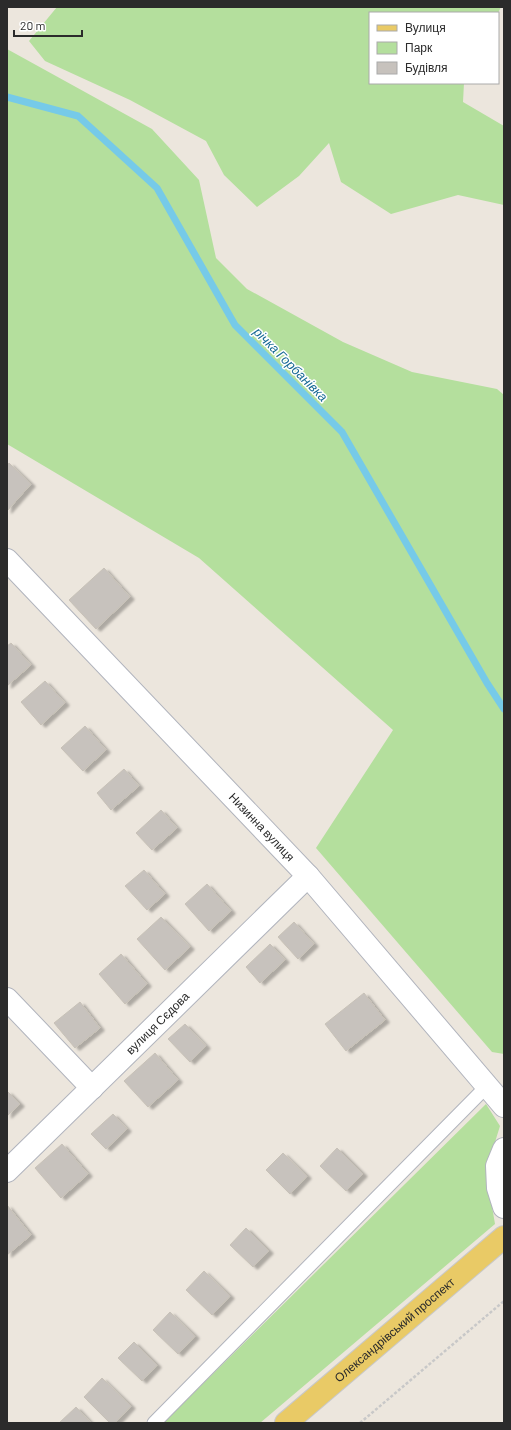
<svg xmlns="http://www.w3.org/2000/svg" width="511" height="1430" font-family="Barlow,sans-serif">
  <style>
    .green { fill: #b4df9d }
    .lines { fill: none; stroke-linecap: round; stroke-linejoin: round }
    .stream { stroke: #76cae8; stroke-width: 7 }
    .building { fill: #c7c2bd; stroke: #c7c1b7; filter: url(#shadow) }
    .lane-casing { stroke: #b1b4bd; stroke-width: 15 }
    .street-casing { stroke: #b1b4bd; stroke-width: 24 }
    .primary-casing { stroke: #c8c8c8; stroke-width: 24 }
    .path { stroke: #c8c8c8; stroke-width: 2.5; stroke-dasharray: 3 2; stroke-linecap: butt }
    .lane { stroke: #fff; stroke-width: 13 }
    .street { stroke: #fff; stroke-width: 22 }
    .primary { stroke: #e9ca66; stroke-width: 22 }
    .labels { text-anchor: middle; stroke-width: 3; stroke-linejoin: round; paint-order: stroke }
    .street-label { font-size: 12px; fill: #2b2b2b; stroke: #fff }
    .water-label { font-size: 13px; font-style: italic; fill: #156894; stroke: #fff }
  </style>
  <defs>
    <filter id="shadow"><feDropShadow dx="4.5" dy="2.5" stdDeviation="1" flood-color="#0004"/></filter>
  </defs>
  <rect width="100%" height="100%" fill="#ece6dd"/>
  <!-- green -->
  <path class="green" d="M57,7H501L498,13H370V83H464L463,102L504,126V205L458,195L391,214L341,182L329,143L299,176L257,207L224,175L206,141L130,100L45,61L29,41Z
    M7,49L152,129L199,180L216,258L247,289L343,342L412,372L497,389L504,395V1054L492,1052L316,848L393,730L199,558L7,444Z
    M486,1104L500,1126L486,1171L495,1224L260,1423H163Z"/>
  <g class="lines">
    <!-- stream -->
    <path class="stream" d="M7,97L78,116L157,188L235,325L342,432L487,683L504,709"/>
  </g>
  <!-- building -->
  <path class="building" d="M9,463L31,484L7,511V466Z
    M104,568L130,597L96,629L69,600Z
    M11,643L31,665L7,686V646Z
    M45,681L65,703L41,725L21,702Z
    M85,726L106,750L83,771L61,748Z
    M124,769L139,786L111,810L97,793Z
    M161,810L177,828L152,850L136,833Z
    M144,870L165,894L147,910L125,886Z
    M207,884L231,911L209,931L185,904Z
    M161,917L190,947L165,970L137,939Z
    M294,922L314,944L298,959L278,937Z
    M270,944L285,960L260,983L246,967Z
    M121,954L147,984L125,1004L99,974Z
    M364,993L385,1020L346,1051L325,1024Z
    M80,1002L100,1028L75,1048L54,1023Z
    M185,1024L206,1046L190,1062L168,1039Z
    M155,1053L178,1080L148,1107L124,1081Z
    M7,1091L20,1104L7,1116Z
    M113,1114L127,1129L106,1149L91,1134Z
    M62,1144L88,1174L61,1198L35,1168Z
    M337,1148L363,1174L346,1191L320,1166Z
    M283,1153L307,1176L290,1194L266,1170Z
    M7,1205L31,1235L7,1255Z
    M246,1228L269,1251L253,1267L230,1245Z
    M204,1271L230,1296L212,1315L186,1290Z
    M170,1312L195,1336L178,1354L153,1330Z
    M134,1342L157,1365L142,1381L118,1358Z
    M102,1378L131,1406L115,1423H110L84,1397Z
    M76,1407L91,1423H59Z"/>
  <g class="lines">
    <defs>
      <path id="lane" d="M154,1423L487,1086"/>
      <g id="street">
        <path id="s1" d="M7,560L308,876L504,1106"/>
        <path d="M7,999L92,1088"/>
        <path d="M504,1149L497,1166L498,1188L504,1207"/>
        <path id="s2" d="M7,1171L308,876"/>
      </g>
      <g id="primary">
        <path id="s3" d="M286,1423L504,1237"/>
      </g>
    </defs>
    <!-- lane casing -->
    <use href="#lane" class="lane-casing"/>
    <!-- street casing -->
    <use href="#street" class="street-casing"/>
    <!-- primary casing -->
    <use href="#primary" class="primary-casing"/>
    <!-- path -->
    <path class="path" d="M360,1423L504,1301"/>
    <!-- lane -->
    <use href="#lane" class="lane"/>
    <!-- street -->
    <use href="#street" class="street"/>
    <!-- primary -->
    <use href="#primary" class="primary"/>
  </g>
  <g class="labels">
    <!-- street labels -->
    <g class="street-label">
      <text dy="4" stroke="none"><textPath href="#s1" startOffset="369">Низинна вулиця</textPath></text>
      <text dy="4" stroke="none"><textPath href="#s2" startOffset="211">вулиця Сєдова</textPath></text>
      <text dy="4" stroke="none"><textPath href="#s3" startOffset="143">Олександрівський проспект</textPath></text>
    </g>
    <!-- water labels -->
    <g class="water-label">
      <text transform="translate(291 364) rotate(45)" y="5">річка Горбанівка</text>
    </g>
  </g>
  <!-- border -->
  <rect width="511" height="1430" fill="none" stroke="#2b2b2b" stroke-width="16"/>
  <!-- legend -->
  <rect x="369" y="12" width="130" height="72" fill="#ffffff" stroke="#aaaaaa"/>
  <rect x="377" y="25" width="20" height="6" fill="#e9ca66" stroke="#aaaaaa"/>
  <text x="405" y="32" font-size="12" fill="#2b2b2b">Вулиця</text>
  <rect x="377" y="42" width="20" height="12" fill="#b4df9d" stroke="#aaaaaa"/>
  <text x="405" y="52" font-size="12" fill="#2b2b2b">Парк</text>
  <rect x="377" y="62" width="20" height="12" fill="#c7c2bd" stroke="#aaaaaa"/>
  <text x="405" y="72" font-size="12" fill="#2b2b2b">Будівля</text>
  <!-- scale -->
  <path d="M14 30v6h68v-6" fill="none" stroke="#2b2b2b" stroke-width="2"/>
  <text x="20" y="30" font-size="12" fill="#2b2b2b" stroke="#ffffff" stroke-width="3" paint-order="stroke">20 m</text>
</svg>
